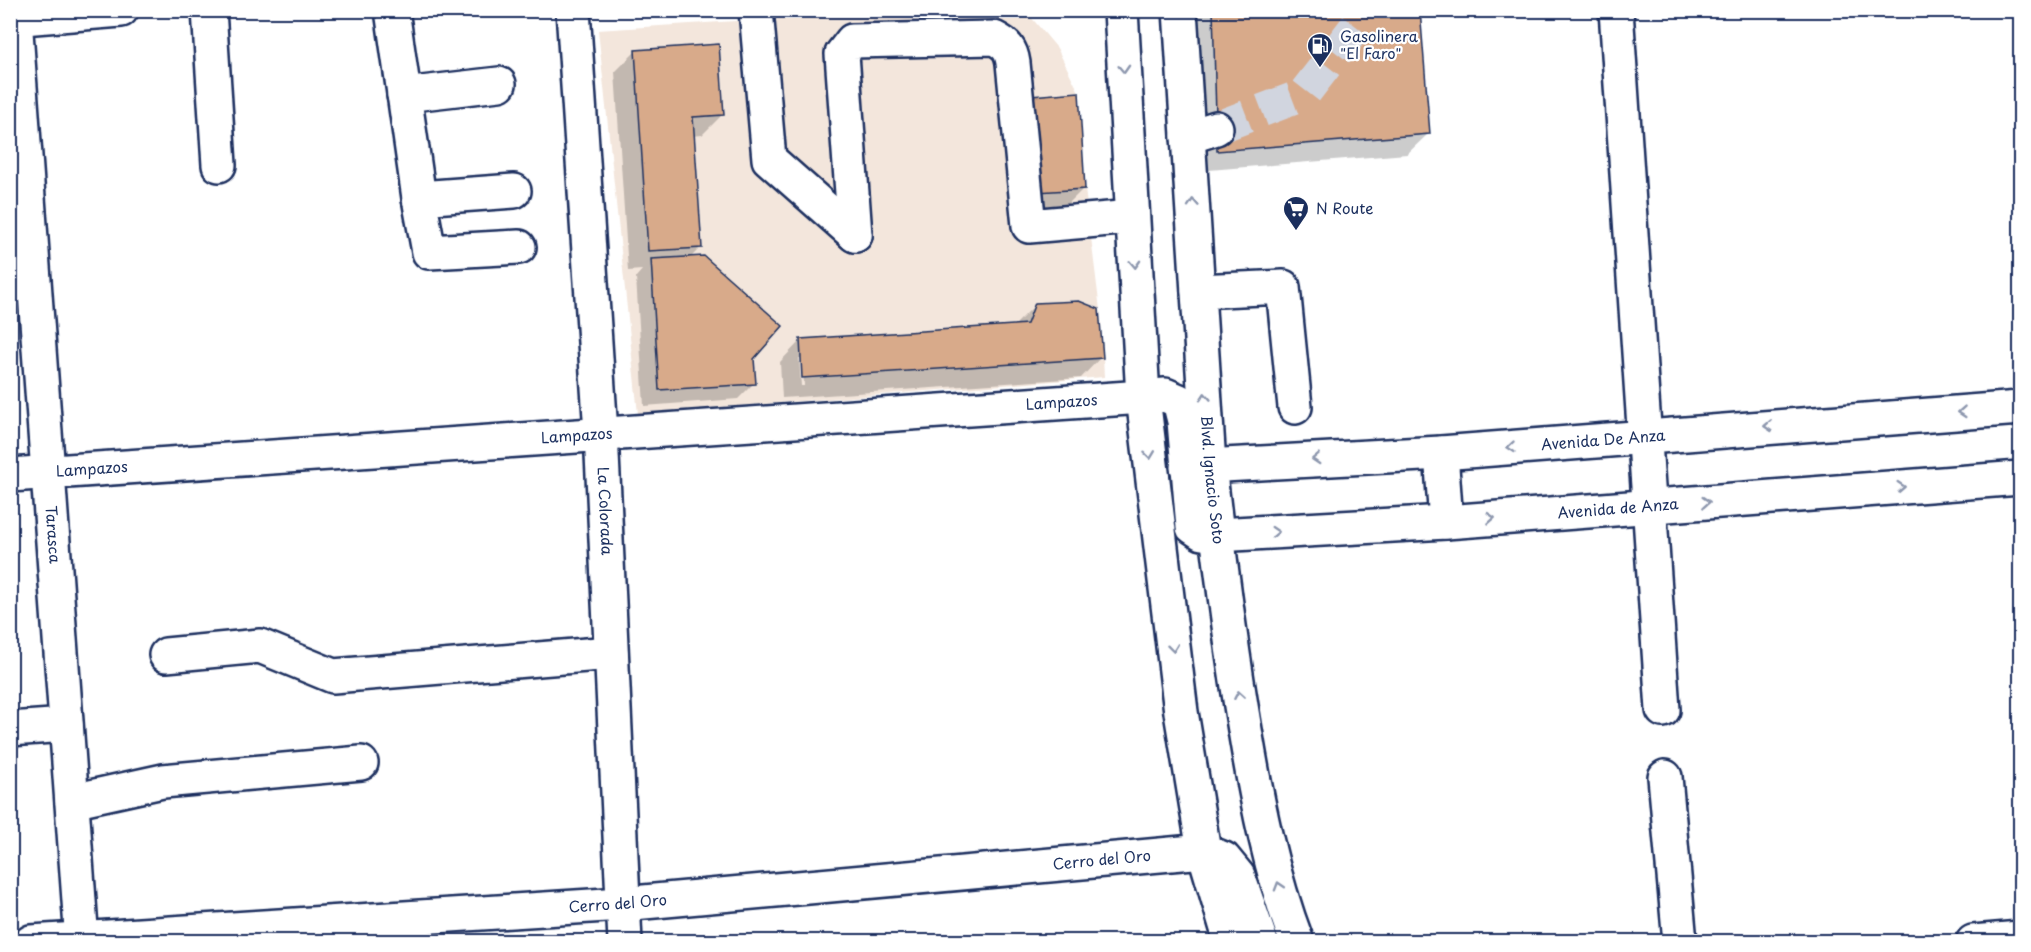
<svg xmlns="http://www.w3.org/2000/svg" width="2031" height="952" font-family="'Playpen Sans',sans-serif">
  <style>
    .built { fill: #f3e6dc }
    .shadow { fill: #0003; fill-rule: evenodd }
    .building { fill: #d8aa8a; stroke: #1b2f5e; stroke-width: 1.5 }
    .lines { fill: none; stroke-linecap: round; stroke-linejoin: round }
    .minor-tunnel { stroke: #d1d5df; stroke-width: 33; stroke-dasharray: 33 16; stroke-linecap: butt }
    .minor-casing { stroke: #1b2f5e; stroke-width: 38 }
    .major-casing { stroke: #1b2f5e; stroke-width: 38 }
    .minor { stroke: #fff; stroke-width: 33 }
    .major { stroke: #fff; stroke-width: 33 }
    .oneway { stroke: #8d97ae }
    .labels { text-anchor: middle; stroke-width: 4.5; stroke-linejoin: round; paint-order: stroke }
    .poi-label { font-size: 15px; fill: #1b2f5e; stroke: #fff; text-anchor: start }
    .street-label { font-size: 15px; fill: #1b2f5e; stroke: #fff }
  </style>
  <rect width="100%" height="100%" fill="#fff"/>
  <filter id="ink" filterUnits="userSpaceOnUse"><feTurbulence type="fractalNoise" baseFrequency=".0167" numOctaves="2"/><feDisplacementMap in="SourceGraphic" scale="12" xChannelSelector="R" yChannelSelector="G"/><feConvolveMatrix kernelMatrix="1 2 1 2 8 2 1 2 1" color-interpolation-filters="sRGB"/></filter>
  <g filter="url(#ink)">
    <!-- built -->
    <path class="built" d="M1005,10L1030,16L1057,48L1079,92L1085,189L1101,318L1104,377L638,414L598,30L893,11Z"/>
    <!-- shadow -->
    <path class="shadow" d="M1202,10H1419L1428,134L1407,154L1197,171L1193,25Z
      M636,51L722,115L702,135L693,136L701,247L690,258L754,383L738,399L644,406L636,277L642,270L628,271L615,72Z
      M1016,113L1084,188L1068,204L1021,207Z
      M1036,304L1101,357L1081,378L782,398L780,362L800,341L1015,325ZM799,358H803L804,386H801Z"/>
    <!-- building -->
    <path class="building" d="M1213,10H1420L1430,134L1217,151Z
      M719,44L724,115L693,117L702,248L648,251L635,50Z
      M1079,92L1085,189L1037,192L1031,96Z
      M704,256L783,326L754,359L756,384L659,390L651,259Z
      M1079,301L1099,309L1103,358L802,378L800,339L1027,324L1035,303Z
      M10,406L14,434L10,438Z"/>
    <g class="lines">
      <!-- minor-tunnel -->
      <path class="minor-tunnel" d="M1216,128L1303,95L1361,20L1364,10"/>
      <defs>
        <g id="minor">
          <path d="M209,10L219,165"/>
          <path d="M392,10L419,198L429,252L519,247"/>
          <path id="s1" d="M573,10L601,433L625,942"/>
          <path d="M756,10L769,159L855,235"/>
          <path d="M1616,10L1663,710"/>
          <path id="s2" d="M15,18L82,942"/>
          <path d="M404,95L499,84"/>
          <path d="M1188,137L1216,128"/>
          <path d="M419,198L514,191"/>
          <path d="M855,235L842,54L852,41L994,38C1006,44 1011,49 1013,63L1029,226L1132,217"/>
          <path d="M1198,291L1283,287L1295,407"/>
          <path d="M1441,453L1446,522"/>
          <path id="s3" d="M1187,467L1441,453L2020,408"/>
          <path id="s4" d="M10,475L1143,397"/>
          <path id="s5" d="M1217,535L1446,522L2020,478"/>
          <path d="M166,655L260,646L333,676L611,653"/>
          <path d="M10,729L66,725"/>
          <path d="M1665,777L1680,942"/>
          <path d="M72,801L163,781L361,763"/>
          <path id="s6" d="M31,942L622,904L1204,851"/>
          <path d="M1973,942L2020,938"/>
        </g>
        <g id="major">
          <path d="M1121,10L1143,397L1160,539L1181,712L1204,851L1231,942"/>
          <path id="s7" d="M1180,10L1209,465C1219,554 1230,642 1245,730C1257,802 1271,874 1297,942"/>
          <path d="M10,19L121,10"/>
          <path d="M1143,397L1165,395L1179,401L1184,421L1193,527L1202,533L1217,535"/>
          <path d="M1204,851L1224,859L1238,876L1261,942"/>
        </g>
      </defs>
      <!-- minor casing -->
      <use href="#minor" class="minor-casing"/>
      <!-- major casing -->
      <use href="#major" class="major-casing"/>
      <!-- minor -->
      <use href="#minor" class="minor"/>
      <!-- major -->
      <use href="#major" class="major"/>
    </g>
    <!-- one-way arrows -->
    <defs><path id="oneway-chevron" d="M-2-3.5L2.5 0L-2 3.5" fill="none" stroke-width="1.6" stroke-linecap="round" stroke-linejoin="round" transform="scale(1.5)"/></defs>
    <g class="oneway">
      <use href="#oneway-chevron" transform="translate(1124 69) rotate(87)"/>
      <use href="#oneway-chevron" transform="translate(1193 203) rotate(-94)"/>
      <use href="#oneway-chevron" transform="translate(1135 264) rotate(87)"/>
      <use href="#oneway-chevron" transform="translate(1205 397) rotate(-94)"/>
      <use href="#oneway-chevron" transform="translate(1962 412) rotate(176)"/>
      <use href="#oneway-chevron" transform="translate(1768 426) rotate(176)"/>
      <use href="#oneway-chevron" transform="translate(1511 447) rotate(175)"/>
      <use href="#oneway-chevron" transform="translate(1150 455) rotate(83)"/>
      <use href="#oneway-chevron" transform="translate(1316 459) rotate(177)"/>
      <use href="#oneway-chevron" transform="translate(1901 487) rotate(-4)"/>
      <use href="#oneway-chevron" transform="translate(1706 502) rotate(-4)"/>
      <use href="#oneway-chevron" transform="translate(1491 518) rotate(-4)"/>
      <use href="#oneway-chevron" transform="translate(1275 532) rotate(-3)"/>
      <use href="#oneway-chevron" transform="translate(1173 648) rotate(83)"/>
      <use href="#oneway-chevron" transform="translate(1239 695) rotate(-100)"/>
      <use href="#oneway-chevron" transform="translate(1279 886) rotate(-107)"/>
    </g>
  </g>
  <!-- icons -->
  <defs>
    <symbol id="fuel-pin" viewBox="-11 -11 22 30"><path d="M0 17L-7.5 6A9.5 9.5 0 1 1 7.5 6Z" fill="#1b2f5e" stroke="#fff"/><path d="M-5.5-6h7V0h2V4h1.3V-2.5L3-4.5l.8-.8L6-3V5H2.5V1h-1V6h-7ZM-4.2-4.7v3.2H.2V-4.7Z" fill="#fff"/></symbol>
    <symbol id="supermarket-pin" viewBox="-11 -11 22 30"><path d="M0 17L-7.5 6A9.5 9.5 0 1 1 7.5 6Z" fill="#1b2f5e" stroke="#fff"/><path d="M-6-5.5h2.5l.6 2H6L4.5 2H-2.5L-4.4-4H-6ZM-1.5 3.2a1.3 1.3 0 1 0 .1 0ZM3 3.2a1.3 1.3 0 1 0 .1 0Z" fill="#fff"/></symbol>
  </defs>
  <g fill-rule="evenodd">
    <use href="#fuel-pin" x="1305" y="31" width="30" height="40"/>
    <use href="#supermarket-pin" x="1281" y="194" width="30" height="40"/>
  </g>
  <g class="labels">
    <!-- poi labels -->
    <g class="poi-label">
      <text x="1340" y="42">Gasolinera<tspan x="1340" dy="17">"El Faro"</tspan></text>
      <text x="1316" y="214">N Route</text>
    </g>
    <!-- street labels -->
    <g class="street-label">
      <text dy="5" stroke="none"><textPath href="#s4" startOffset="1054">Lampazos</textPath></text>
      <text dy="5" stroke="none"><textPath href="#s4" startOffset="568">Lampazos</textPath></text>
      <text dy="5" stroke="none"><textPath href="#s3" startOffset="417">Avenida De Anza</textPath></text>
      <text dy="5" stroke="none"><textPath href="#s4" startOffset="82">Lampazos</textPath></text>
      <text dy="5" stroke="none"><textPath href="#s7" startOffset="471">Blvd. Ignacio Soto</textPath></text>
      <text dy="5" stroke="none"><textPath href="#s5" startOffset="402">Avenida de Anza</textPath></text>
      <text dy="5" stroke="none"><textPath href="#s1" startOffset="502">La Colorada</textPath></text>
      <text dy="5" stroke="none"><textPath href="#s2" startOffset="518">Tarasca</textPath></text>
      <text dy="5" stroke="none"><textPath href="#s6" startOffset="1074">Cerro del Oro</textPath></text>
      <text dy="5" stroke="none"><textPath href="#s6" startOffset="588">Cerro del Oro</textPath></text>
    </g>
  </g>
  <!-- margin -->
  <rect width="2031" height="952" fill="none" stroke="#fff" stroke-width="36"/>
  <rect x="18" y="18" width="1995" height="916" fill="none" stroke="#1b2f5e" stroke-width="2" filter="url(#ink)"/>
</svg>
